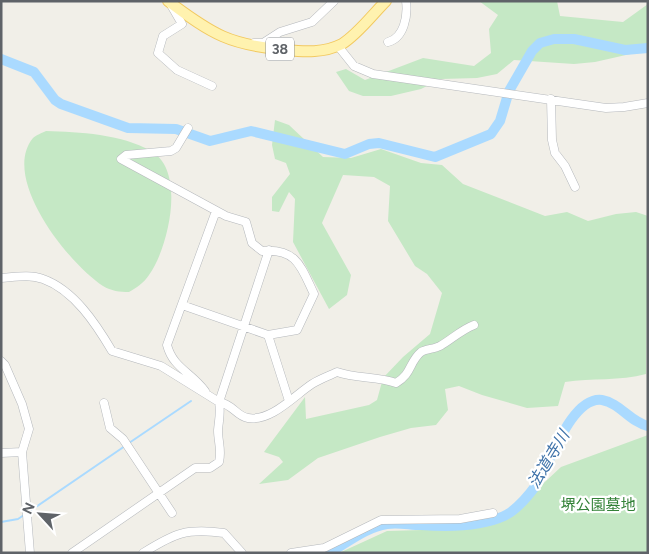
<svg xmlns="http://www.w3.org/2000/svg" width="649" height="554" font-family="Figtree,'Noto Sans JP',sans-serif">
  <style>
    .green { fill: #c5e8c5 }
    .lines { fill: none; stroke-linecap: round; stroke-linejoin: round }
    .stream { stroke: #aadaff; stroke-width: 2 }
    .river { stroke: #aadaff; stroke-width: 10 }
    .minor-casing { stroke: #b5b8bc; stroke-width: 9 }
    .major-casing { stroke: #f2c960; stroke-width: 12 }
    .minor { stroke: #fff; stroke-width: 8 }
    .major { stroke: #fff2af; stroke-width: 10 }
    .labels { text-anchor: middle; stroke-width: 4.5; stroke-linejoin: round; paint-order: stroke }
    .shield { fill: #fff; stroke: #8f9295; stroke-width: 1 }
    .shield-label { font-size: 14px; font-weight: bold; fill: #5f6368 }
    .park-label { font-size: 15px; fill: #348238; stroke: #fff }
    .water-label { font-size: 16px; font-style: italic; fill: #4174aa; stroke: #fff }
  </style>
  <rect width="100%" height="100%" fill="#f1efe8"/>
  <!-- green -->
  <path class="green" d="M479,1H557L560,16L623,22L648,4V50L595,62L574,64L514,60L497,74L477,78L441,79L421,89L391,96H363L349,91L336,72L346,69L365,80L423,58L474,66L491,53L489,29L498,15Z
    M275,120L289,125L323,157L351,158L381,149L421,163L442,165L463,184L545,216L567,212L588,221L616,214L636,212L648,216L646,374C620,381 592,378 565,382L558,406L527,408L482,395L459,386L445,389L448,410L436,425L411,428L380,437L318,458L288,480L259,484L283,462L279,457L264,452L305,397L306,419L369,405L377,400L383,378L403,357L430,334L442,293L427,274L415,266L388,221L390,186L374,177L343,175L322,223L351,275L347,295L329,309L293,242L295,199L289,192L279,212L272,211V197L290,174L286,163L275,159L272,145Z
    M46,131C80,132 121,134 151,151C187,171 168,249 149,275C144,283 136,288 129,292C120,292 111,291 103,286C69,264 0,178 33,138C36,135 42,133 46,131Z
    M648,435V553H339L387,531L457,529L492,524L518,507L561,467Z"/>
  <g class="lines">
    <!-- stream -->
    <path class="stream" d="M129,443L191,401
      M30,511L125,446
      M1,522L18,519L24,515"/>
    <!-- river -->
    <path class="river" d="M1,59L34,72L55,100L61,104L128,128L176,129L210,141L251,131L345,154L369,144L379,143L435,157L491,134L500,121L509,91L532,51L540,43L554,39H574L625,50L648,48
      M329,553C347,543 366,527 387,524C398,522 410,525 421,525C447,527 480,527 504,516C517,510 529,495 537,484C549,466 571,396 602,400C620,403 630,422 648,426"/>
    <defs>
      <path id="minor" d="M171,5L182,24L163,36L158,53L177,70L212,86
        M388,42C404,38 408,16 406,1
        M254,43H263L280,32L312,22L334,1
        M338,46L354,66L373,74L606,108L624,107L648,103
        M551,99L552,140L555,153L565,166L575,187
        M188,128L176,148L171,151L126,155L121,159L226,216L246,222L252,243L262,251C297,248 301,267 314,294L297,330L268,335
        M269,250L219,402C234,405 236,416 248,418C271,422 295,395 312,384C320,379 329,376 337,372C357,379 377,376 396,383C412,374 409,362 421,352C426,349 434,349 440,346C452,339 461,330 474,325
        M1,278C15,277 30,274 43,279C74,290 96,324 112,351L161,366L219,402C221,413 219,419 218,430C218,442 222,450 219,462L210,468H195L72,553
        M182,305L268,335L289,401
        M1,361L5,365L22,404L29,429L22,452L30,553
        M205,391C191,372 173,368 167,345L216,211
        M104,403L110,428L123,439L172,513
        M1,453L22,452
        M143,553C175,533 186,528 224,533L242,553
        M291,553L324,548L381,520L460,519L493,513"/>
      <path id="major" d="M168,1C213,35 230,45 286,50C305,52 324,53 342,44C358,34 372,15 386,1"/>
    </defs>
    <!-- minor casing -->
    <use href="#minor" class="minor-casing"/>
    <!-- major casing -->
    <use href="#major" class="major-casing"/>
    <!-- minor -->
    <use href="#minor" class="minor"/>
    <!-- major -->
    <use href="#major" class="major"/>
  </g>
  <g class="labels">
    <!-- shield labels -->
    <rect class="shield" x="266" y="37.5" width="28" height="23" rx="4"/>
    <g class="shield-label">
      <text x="280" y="54">38</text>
    </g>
    <!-- park labels -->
    <g class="park-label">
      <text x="598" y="510">堺公園墓地</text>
    </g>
    <!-- water labels -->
    <g class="water-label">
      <text transform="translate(548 459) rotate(-59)" y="6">法道寺川</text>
    </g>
  </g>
  <!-- border -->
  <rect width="649" height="554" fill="none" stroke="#5f6368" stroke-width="5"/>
  <!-- north arrow -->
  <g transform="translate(40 514) rotate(296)" stroke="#ffffff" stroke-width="4" paint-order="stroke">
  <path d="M0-4L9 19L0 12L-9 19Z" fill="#5f6368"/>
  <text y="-8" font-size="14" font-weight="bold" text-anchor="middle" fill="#5f6368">N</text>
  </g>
</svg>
